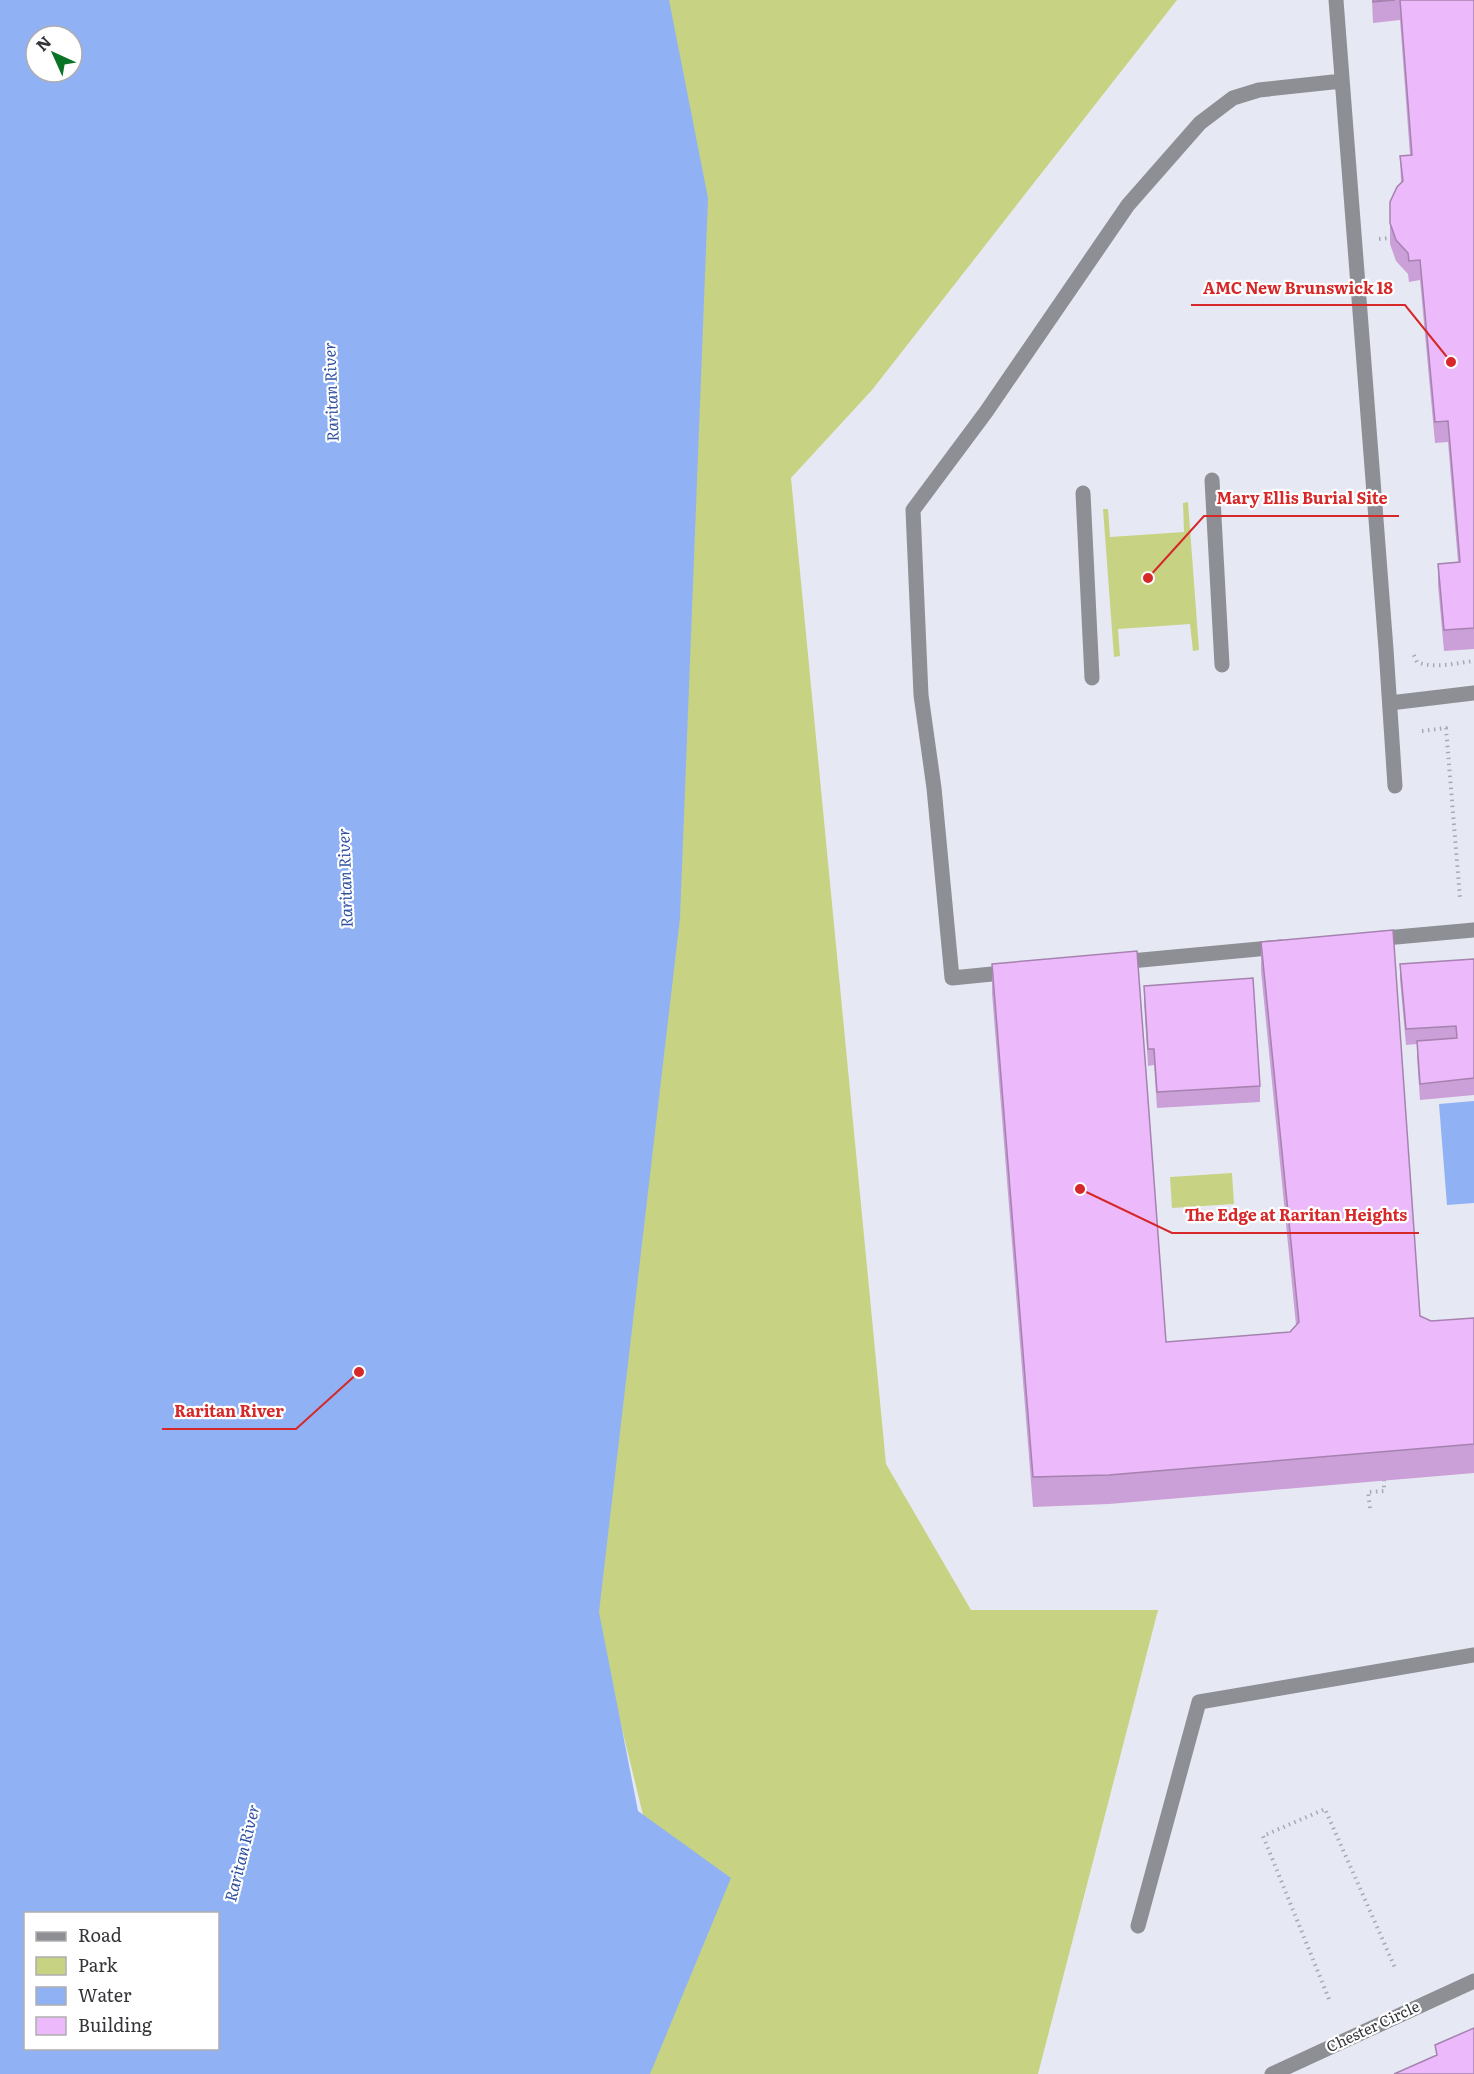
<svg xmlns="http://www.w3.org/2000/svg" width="1474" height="2074" font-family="Literata,serif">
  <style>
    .green { fill: #c8d283 }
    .water { fill: #90b1f4; fill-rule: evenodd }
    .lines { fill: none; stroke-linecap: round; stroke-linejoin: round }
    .path { stroke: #a8aab2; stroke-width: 4; stroke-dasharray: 1.5 4.5; stroke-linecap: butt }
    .minor { stroke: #8e8f94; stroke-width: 15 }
    .wall { fill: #cb9fd7 }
    .building { fill: #ecb9fa; stroke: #a582af; stroke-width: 1.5 }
    .labels { text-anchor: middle; stroke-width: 4.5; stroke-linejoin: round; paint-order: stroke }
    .street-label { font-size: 15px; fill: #343539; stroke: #fff }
    .water-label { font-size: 16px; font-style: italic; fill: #2f51a0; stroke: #fff }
    .leader { fill: none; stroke: #d62828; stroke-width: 2 }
    .callout-dot { fill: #d62828; stroke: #fff; stroke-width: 2 }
    .callout-label { font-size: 16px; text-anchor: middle; font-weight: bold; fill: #d62828; stroke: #fff; stroke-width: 4.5; stroke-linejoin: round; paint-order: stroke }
  </style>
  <rect width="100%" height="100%" fill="#e6e9f3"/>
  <!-- green -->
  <path class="green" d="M648,0H1177L872,390L791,478L886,1464L971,1610H1158L1038,2074H634L656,1868L576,1541Z
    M1188,502L1199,650L1193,651L1190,624L1118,629L1120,656L1114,657L1103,509H1108L1110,537L1184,532L1183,503Z
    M1232,1173L1234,1204L1172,1208L1170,1177Z"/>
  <!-- water -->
  <path class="water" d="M0,0H669L708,198L680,918L599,1612L638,1811L731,1878L650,2074H0ZM36,36H72V72H36ZM26,1914H218V2048H26Z
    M1474,1101V1203L1447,1205L1439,1104Z"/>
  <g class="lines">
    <!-- path -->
    <path class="path" d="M1379,239L1389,238
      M1414,655L1417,662C1434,669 1456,663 1474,661
      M1422,731L1446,728L1460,898
      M1370,1508L1368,1492L1384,1491V1480
      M1329,1999L1263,1836L1325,1809L1396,1970"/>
    <!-- minor -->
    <path class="minor" d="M1336,0L1386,649L1395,786
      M1212,480L1222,665
      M1083,493L1092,678
      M1390,703L1474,693
      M1374,939L1474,930
      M1120,962L1281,947
      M1012,972L952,978L934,788L921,695L913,510L986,412L1128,205L1200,123L1233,98L1259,90L1342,81
      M1138,1926L1199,1702L1474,1655
      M1272,2074L1474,1981"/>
  </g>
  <!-- wall -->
  <path class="wall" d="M1372,0H1474V649L1444,651L1438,585V564L1458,562L1448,442L1435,443L1420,280L1409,282L1408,274L1396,261L1390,244V202L1401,183L1400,156L1410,155L1400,20L1373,23Z
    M1261,942L1420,1316L1431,1321L1474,1318V1473L1109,1504L1033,1507L992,993V964L1166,1342L1290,1332L1296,1325L1261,971Z
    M1474,959V1095L1420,1100L1417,1057V1044L1406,1045L1400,980V964Z
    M1144,986L1260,1086V1102L1157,1108L1154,1065L1148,1066L1144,1002Z"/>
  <!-- building -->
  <path class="building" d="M1373,0H1395L1373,2Z
    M1400,0H1474V628L1444,630L1438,564L1460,562L1448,421L1435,422L1420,260L1409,261L1408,253L1396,240L1390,223V202L1397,187L1403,181L1400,156L1412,155Z
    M1393,930L1420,1316L1431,1321L1474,1318V1444L1109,1475L1033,1477L992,964L1137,951L1166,1342L1290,1332L1299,1322L1261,942Z
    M1474,959V1078L1420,1084L1417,1041L1457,1038L1456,1026L1406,1029L1400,964Z
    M1253,978L1260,1086L1157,1092L1154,1049H1148L1144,986Z
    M1474,2028V2074H1394L1437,2055L1435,2045Z"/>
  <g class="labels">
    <!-- street labels -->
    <g class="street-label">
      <text transform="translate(1373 2027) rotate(-25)" y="5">Chester Circle</text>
    </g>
    <!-- water labels -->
    <g class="water-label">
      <text transform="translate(331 392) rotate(-92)" y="6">Raritan River</text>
      <text transform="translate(345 878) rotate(-92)" y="6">Raritan River</text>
      <text transform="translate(242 1853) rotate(-76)" y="6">Raritan River</text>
    </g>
  </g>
  <!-- callouts -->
  <path class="leader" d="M1451 362L1405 305H1191M1148 578L1204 516H1399M1080 1189L1172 1233H1419M359 1372L296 1429H162"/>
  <g class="callout-dot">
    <circle cx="1451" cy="362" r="6"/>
    <circle cx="1148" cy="578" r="6"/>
    <circle cx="1080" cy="1189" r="6"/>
    <circle cx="359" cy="1372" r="6"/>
  </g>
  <g class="callout-label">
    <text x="1298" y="294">AMC New Brunswick 18</text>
    <text x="1302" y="504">Mary Ellis Burial Site</text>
    <text x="1296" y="1221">The Edge at Raritan Heights</text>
    <text x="229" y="1417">Raritan River</text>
  </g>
  <!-- legend -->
  <rect x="24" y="1912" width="195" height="138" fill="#ffffff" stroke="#aeaeb0" stroke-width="1.5"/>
  <rect x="36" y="1932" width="30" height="9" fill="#8e8f94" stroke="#aeaeb0" stroke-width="1.5"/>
  <text x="78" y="1942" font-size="18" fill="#343539">Road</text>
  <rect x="36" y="1957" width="30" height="18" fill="#c8d283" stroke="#aeaeb0" stroke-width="1.5"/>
  <text x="78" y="1972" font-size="18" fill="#343539">Park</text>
  <rect x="36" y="1987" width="30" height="18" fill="#90b1f4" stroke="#aeaeb0" stroke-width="1.5"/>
  <text x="78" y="2002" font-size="18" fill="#343539">Water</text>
  <rect x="36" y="2017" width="30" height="18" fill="#ecb9fa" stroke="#aeaeb0" stroke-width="1.5"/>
  <text x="78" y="2032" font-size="18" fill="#343539">Building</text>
  <!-- north arrow -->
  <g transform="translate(54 54) rotate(315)"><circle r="28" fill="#ffffff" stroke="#aeaeb0" stroke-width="1.5"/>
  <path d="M0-4.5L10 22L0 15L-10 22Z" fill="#097326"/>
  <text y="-9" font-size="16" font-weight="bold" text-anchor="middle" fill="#343539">N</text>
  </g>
</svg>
